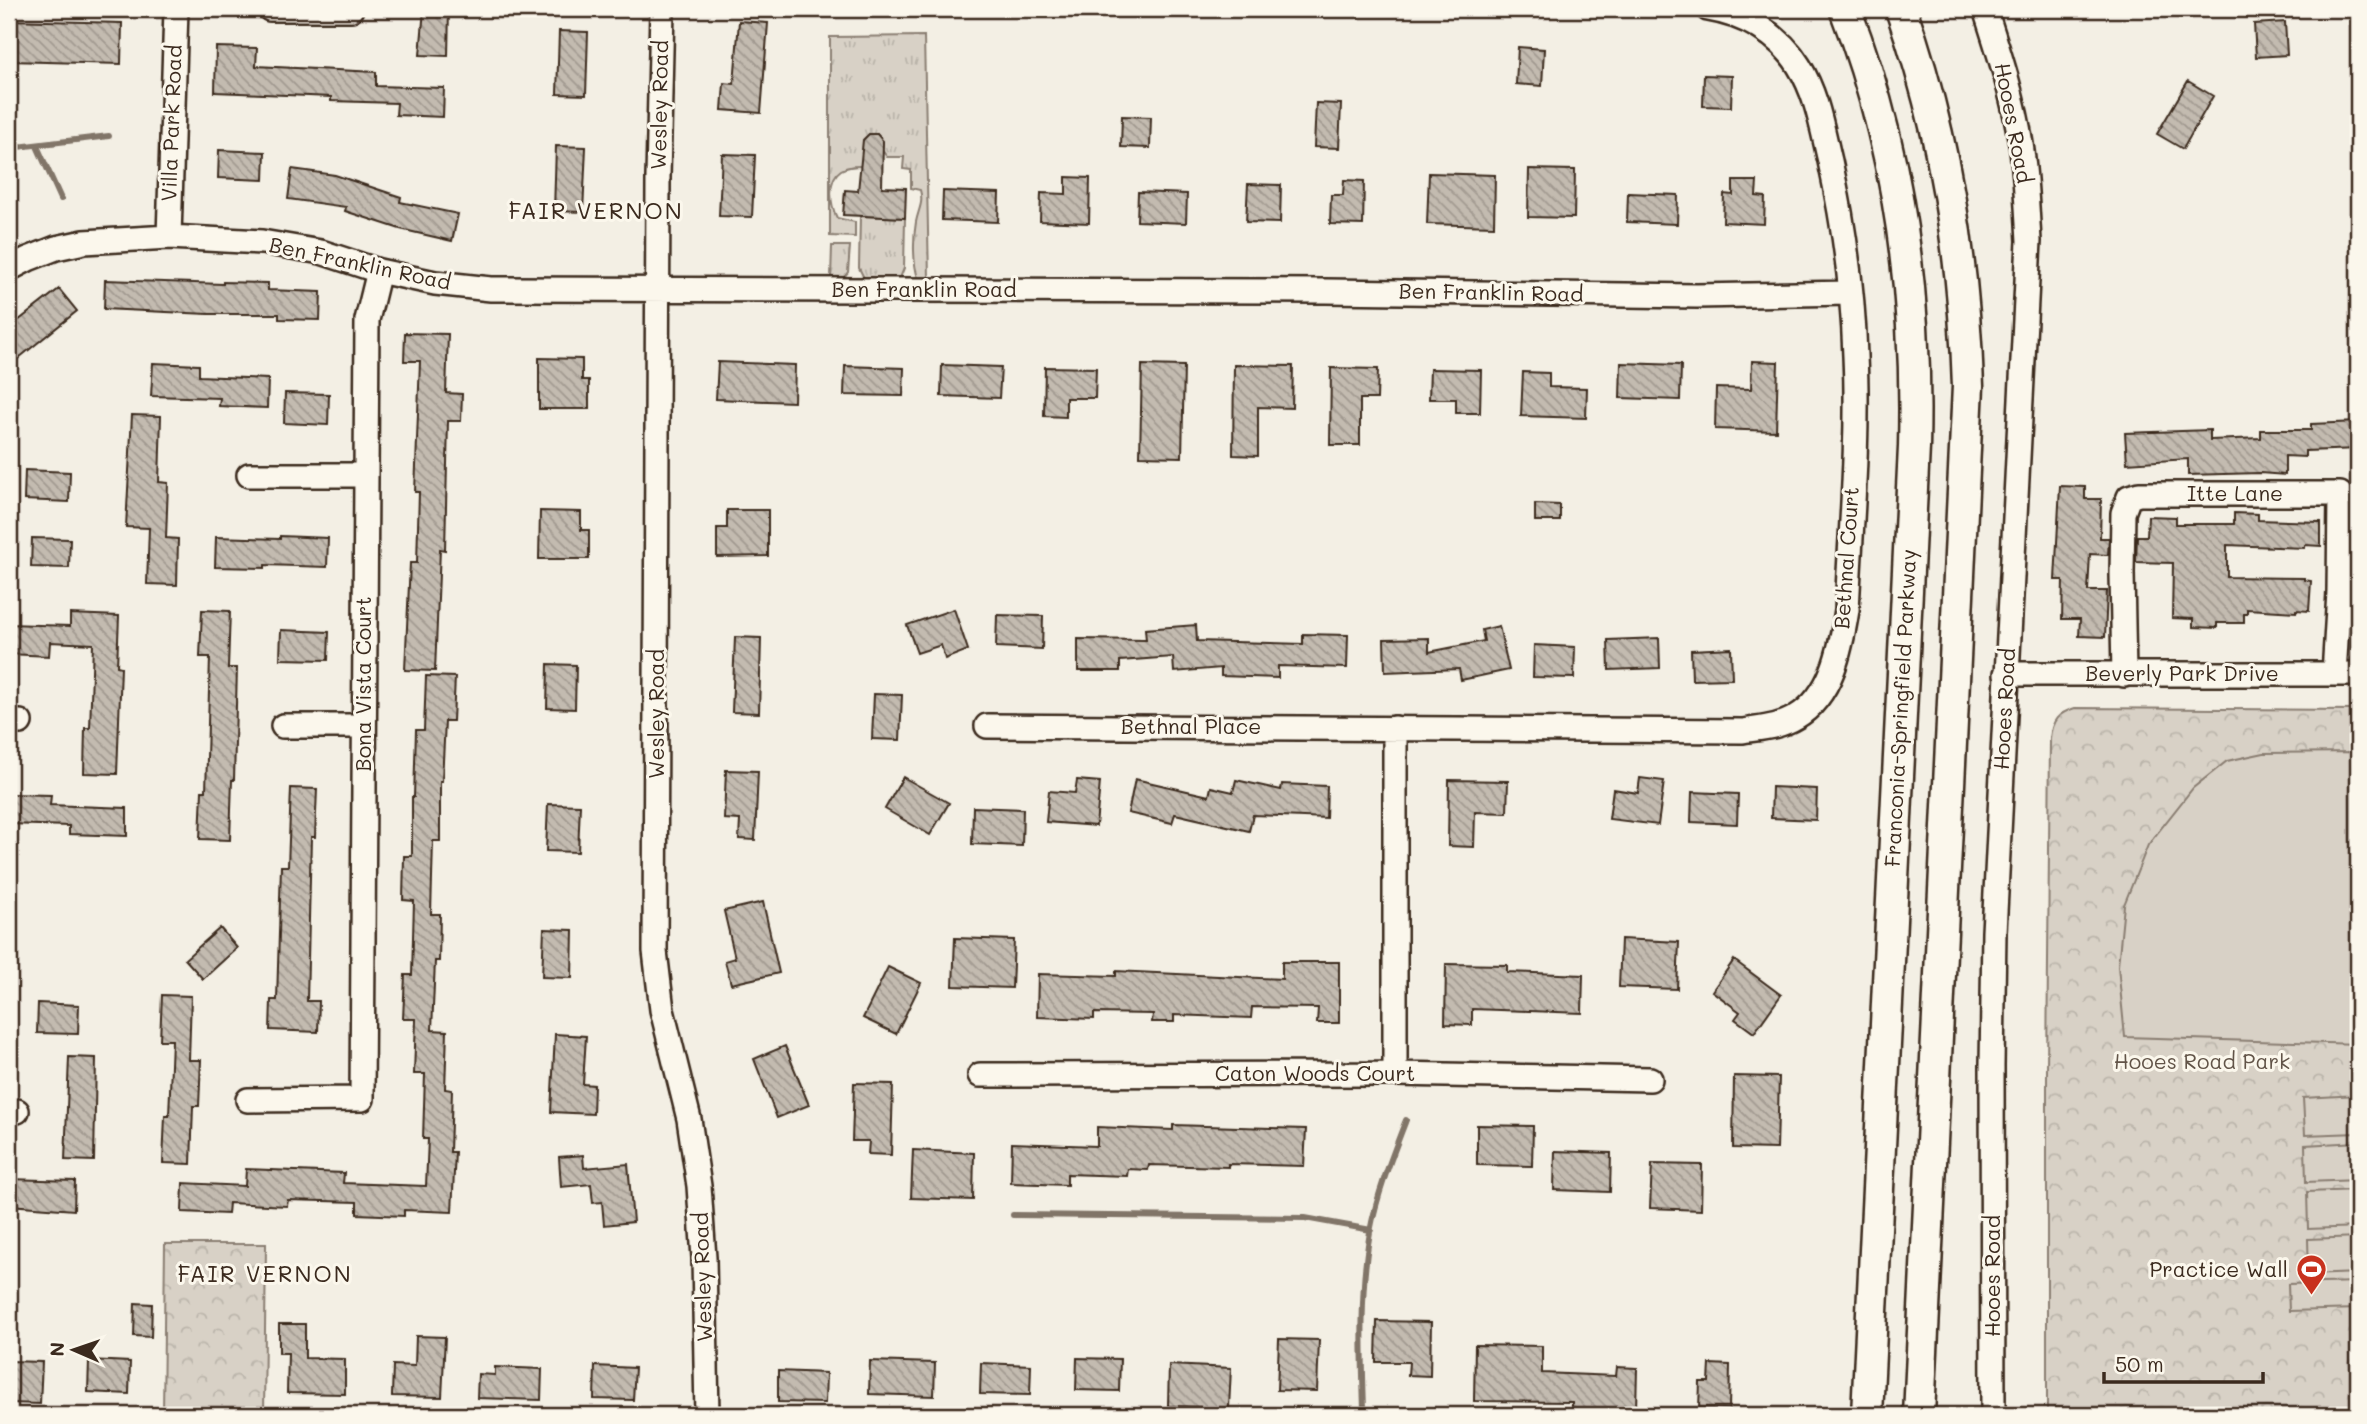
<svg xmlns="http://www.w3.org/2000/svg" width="2367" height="1424" font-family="Mali,sans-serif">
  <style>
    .grass { fill: url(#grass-tufts); stroke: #8a7e72; stroke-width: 2 }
    .forest { fill: url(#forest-crowns); stroke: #8a7e72; stroke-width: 2 }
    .pitch { fill: #d8d1c6; stroke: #8a7e72; stroke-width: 2 }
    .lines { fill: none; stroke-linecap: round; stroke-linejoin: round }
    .stream { stroke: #817468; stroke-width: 6 }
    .building { fill: url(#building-back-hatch); stroke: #3b2a1e; stroke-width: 2 }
    .minor-casing { stroke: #3b2a1e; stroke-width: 28 }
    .major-casing { stroke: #3b2a1e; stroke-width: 35 }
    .minor { stroke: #fbf7ec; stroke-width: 23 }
    .major { stroke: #fbf7ec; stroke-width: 30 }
    .labels { text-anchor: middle; stroke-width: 6; stroke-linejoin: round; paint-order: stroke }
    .street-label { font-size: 21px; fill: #3b2a1e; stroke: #fbf7ec }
    .park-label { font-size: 21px; fill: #625448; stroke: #fbf7ec }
    .poi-label { font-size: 21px; fill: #3b2a1e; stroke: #fbf7ec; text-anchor: end }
    .neighbourhood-label { font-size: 23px; letter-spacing: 2px; fill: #3b2a1e; stroke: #fbf7ec }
  </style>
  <defs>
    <pattern id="grass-tufts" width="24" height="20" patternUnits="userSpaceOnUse" patternTransform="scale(1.75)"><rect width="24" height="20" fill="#d8d1c6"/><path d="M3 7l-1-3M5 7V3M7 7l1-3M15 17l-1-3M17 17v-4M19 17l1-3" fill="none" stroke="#bab4aa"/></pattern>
    <pattern id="forest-crowns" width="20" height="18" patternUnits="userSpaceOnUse" patternTransform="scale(1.75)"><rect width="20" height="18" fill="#d8d1c6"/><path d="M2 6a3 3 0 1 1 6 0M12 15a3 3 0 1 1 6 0" fill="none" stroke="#bab4aa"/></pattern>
    <pattern id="building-back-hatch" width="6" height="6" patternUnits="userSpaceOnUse" patternTransform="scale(1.75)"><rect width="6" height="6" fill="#c3bbb0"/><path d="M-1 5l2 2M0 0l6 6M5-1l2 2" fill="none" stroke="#a0988f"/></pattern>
  </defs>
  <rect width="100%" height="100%" fill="#f3efe4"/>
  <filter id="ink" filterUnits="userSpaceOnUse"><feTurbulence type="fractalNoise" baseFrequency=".0143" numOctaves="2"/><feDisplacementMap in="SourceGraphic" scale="14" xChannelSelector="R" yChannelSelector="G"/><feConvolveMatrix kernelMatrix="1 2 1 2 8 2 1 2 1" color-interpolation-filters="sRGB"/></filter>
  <g filter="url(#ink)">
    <!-- grass -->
    <path class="grass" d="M924,36L929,279L918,278C913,263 913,239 916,222C918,210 924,203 920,190L911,188V170L903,169L904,157H887L882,150L883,141L877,134H869L863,140V148L869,166C860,166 849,165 841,170C827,179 830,205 837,218L855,222V237L830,236V37Z
      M860,216L905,218L904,268L900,278H864L859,268Z
      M832,246H850L848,272L844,277L831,278Z"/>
    <!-- forest -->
    <path class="forest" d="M2075,708L2358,710V1415H2047V1072L2050,738C2052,720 2058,713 2075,708Z
      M165,1244H266L264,1415H163Z"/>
    <!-- pitch -->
    <path class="pitch" d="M2358,752V1044L2125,1037L2118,966L2124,905L2148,845L2193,788L2227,761L2264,753Z
      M2358,1095V1133L2305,1135L2303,1098Z
      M2358,1142V1180L2306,1182L2305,1145Z
      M2358,1190V1227L2308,1229L2307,1192Z
      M2358,1237V1273L2309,1275L2308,1239Z
      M2358,1282V1309L2289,1311L2288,1284Z"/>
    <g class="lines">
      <!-- stream -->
      <path class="stream" d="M37,146L61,199
        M9,148L109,136
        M1013,1215L1305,1218L1371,1230
        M1367,1415L1364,1409C1362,1351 1360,1290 1370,1232C1377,1194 1392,1156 1406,1120"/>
    </g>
    <!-- building -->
    <path class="building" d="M424,9H449L448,56L420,55Z
      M9,20L122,23L121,64L9,61Z
      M739,21L768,23L761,113L722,110L724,83L734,84Z
      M2285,22L2287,55L2256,57L2254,24Z
      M559,31L588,32L586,95L557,94Z
      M216,47L257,48L256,66L376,72V86L444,88L443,117L396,115L397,103L331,101V97L215,92Z
      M1518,47L1544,49L1542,86L1516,84Z
      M1704,75L1732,76L1731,107L1703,106Z
      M2188,81L2213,96L2183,149L2157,134Z
      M1316,103L1341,104L1339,148L1314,147Z
      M1122,116L1151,117L1150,148L1121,147Z
      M869,134H877L883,141L882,187L906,188L905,218L843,215L845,190L858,191L863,140Z
      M556,146L586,147L583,212L554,211Z
      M219,150L265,152L264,180L218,178Z
      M722,154L755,155L752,217L719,216Z
      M292,169L335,175L401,197L400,202L458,214L452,241L400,229L345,211L346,207L288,199Z
      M1529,169L1575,170L1574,218L1528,217Z
      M1429,173L1495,175L1494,226L1427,224Z
      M1066,177L1090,178L1089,223L1040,221L1041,193L1066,194Z
      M1344,180L1364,181L1363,225L1330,224L1331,195H1343Z
      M1733,181H1757L1756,196L1765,197L1764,224L1723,222L1724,194L1733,195Z
      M1248,184L1281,185L1280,223L1246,222Z
      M943,191L999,193L998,222L942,220Z
      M1138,192L1187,194L1186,223L1137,221Z
      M1628,193L1678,195L1677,224L1627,222Z
      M105,280L223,284V282L268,283V290L321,292L320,320L279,319V314H208L104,309Z
      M59,289L77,311L9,366V328Z
      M405,333L448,334L446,393L462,394L461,421H448L445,550L440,549L435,671L405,670L410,563H417L419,492H415L420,361H404Z
      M539,358L582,359V380H589V409H539Z
      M1752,361L1778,362L1776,431L1715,429L1716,388L1751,389Z
      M718,362L795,365L794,402L716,399Z
      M153,363L199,365V376L268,379L267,408L219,406L220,398L151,396Z
      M1621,363L1681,365L1680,400L1620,398Z
      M942,365L1001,367L999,398L941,396Z
      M1142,365L1184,366L1182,457L1140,456Z
      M1234,365L1293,366L1292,408L1258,407V456L1233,455Z
      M845,366L904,368L903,396L844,395Z
      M1045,367L1096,368L1095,398H1066V417L1044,416Z
      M1331,368L1378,369L1377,399H1360V445H1330Z
      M1430,369L1481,370L1480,413H1456V399H1429Z
      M1523,372L1549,373V387L1587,388L1586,418L1521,416Z
      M285,393L329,394L328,425L284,423Z
      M132,415L161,416L159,482L168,483L166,538L178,539L177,585L147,584L149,528L126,527Z
      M2358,422V449L2305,451V457L2285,456V475L2260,473L2188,475V459L2127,463L2125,433L2210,430V440L2261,438V430H2311V424Z
      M25,470L70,472L69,502L24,500Z
      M2060,486L2085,487V499H2101L2100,538H2109L2108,555L2090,554L2088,591H2107L2105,637L2079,636L2080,619H2062L2063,580H2055Z
      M1535,504L1560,505V521H1535Z
      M727,510H768V556L717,557V528H727Z
      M540,511L581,512V530H589V559H539Z
      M2234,513L2258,514V520L2321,522V546L2305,545V548L2227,545V577L2304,578V580L2311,581L2309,611L2296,610V612L2247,609V614H2244V623H2217V628L2193,627V619L2172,618L2173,563L2136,562L2137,536H2147L2148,516L2176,517V524H2234Z
      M280,536L328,538L327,567L265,565V568L215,567L216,537L280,539Z
      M32,538L70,539L69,568L31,567Z
      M954,609L968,650L945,659L941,645L917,653L907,625Z
      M202,610L230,611L228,668H237L234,780H232L230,840L200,839L202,791H206L210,657H200Z
      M70,614L119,616L117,666L121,667L117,774L84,773L85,728H90L93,644L50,642L49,656L9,654V624L70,626Z
      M997,615L1043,616L1042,649L996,647Z
      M1196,625L1197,641L1303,644V634L1348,635L1347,668L1278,666V678L1221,676V668L1174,672L1173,657L1120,661V671H1078V639L1146,640L1145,629Z
      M1499,626L1509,670L1461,680L1459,669L1385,672L1384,639L1429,638V652L1484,641L1482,630Z
      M281,630L329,632L328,660L280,659Z
      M735,637L761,638L759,713L732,712Z
      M1659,638L1660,668L1609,670L1608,640Z
      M1534,645L1575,647L1574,678L1533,677Z
      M1731,648L1732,679L1692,680L1691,650Z
      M548,664L576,665L575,709L547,708Z
      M426,676L455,677L453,721H445L442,781H440V841H433L431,914H440L439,961H435L432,1030L447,1031L445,1089L452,1090L450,1152H455L452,1212L404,1210V1216L357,1214V1202L288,1200L287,1206L229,1203L228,1214L182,1212L183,1183L245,1186L246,1169L344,1173L343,1183L426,1186L428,1139H423L425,1074H414L416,1019H403L405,975H412L414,901L403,900L404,856H412V797H414L416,730H424Z
      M874,694L902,695L900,740L872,739Z
      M726,770L758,771L755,840L739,839L740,820L724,819Z
      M903,777L949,803L930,835L885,809Z
      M1640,778L1664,781L1658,825L1609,819L1613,789L1638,793Z
      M1135,779L1209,796L1211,787L1233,792L1236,780L1281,790L1282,784L1327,786L1326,818L1253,815L1249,831L1175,814L1172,823L1128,813Z
      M1077,780L1100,782L1096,826L1046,822L1049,791L1075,793Z
      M1449,780L1508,781L1507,813L1475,812L1474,847L1448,846Z
      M1772,787L1817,789L1816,820L1771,818Z
      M291,788L317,789L315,837H311L307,1001H319L318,1032L270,1030L271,1000H277L281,866H288Z
      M1692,792L1738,794L1737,824L1691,822Z
      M9,794L51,795L50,805L127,808V836L69,834V826L9,824Z
      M548,804L580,805L578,852L546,851Z
      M973,807L1023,809L1022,846L972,844Z
      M763,902L779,973L731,984L725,961L735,958L724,911Z
      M220,928L237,948L203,979L185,959Z
      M544,929L573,930L572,978L542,977Z
      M955,938L1014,940L1012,988L953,986Z
      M1621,939L1679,942L1677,989L1619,987Z
      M1734,960L1781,995L1754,1033L1735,1019L1740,1012L1712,991Z
      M1282,962H1339V1023H1317L1318,1008L1252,1007L1251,1018L1174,1015V1022H1152L1153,1014L1094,1013V1019L1037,1017L1038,974L1116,976V971L1282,979Z
      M1446,964L1507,965V972L1583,975L1582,1013L1472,1009V1025L1445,1024Z
      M888,967L921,983L896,1034L863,1018Z
      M162,995L191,996L189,1060H201L199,1106H193L191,1164L163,1163L165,1116H169L172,1040H160Z
      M38,1003L79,1005L78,1034L37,1033Z
      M555,1034L586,1036L583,1084L594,1085L593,1114L551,1112Z
      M785,1046L809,1105L777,1118L754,1059Z
      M69,1057L96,1058L94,1161L65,1160Z
      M1734,1076L1779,1077L1777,1149L1733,1148Z
      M854,1083L893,1084L891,1155L868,1154L869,1141H852Z
      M1173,1125L1306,1129L1304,1166L1228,1164V1167L1149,1165L1148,1170L1128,1169L1127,1176L1067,1174V1185L1011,1183L1012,1143L1097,1146V1127L1173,1130Z
      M1477,1125L1533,1126L1532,1166L1477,1165Z
      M913,1150L974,1153L973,1200L911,1198Z
      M1555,1151L1611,1153L1610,1192L1554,1190Z
      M583,1155L584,1168L628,1164L633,1222L604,1225L602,1202L593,1203L591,1184L561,1187L559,1157Z
      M1652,1164L1702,1165L1701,1210L1650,1208Z
      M9,1179L75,1181L74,1210L9,1205Z
      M135,1303L152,1304L151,1337L134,1336Z
      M1377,1321L1431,1322L1430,1376L1408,1375L1409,1362H1376Z
      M279,1324H305V1358L345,1359V1394L287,1393L288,1353H279Z
      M416,1336L445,1337L442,1397L392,1396L393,1365L415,1366Z
      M1279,1339L1319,1340L1317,1391L1277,1390Z
      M1475,1345L1542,1346V1373L1616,1376L1617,1367L1637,1368L1636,1410L1572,1409V1402L1474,1401Z
      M1077,1358L1120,1359L1119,1391L1076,1390Z
      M89,1360L130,1362L129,1394L88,1392Z
      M9,1361L42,1362L40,1404L9,1403Z
      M870,1361L935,1363L934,1396L869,1394Z
      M981,1363L1031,1365L1030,1395L980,1394Z
      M1710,1364L1730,1365L1729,1409L1699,1408L1700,1382H1709Z
      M1169,1365L1231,1368L1229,1408L1168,1406Z
      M595,1366L635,1368L633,1400L594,1399Z
      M495,1367L542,1369L541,1400L477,1398L478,1374L495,1375Z
      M778,1371L826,1373L825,1403L778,1402Z"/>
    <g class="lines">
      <defs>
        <path id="minor" d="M270,9H351
          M662,9L658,177L655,951L662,1010L689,1119L699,1186L704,1258L707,1415
          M1985,9C1999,53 2014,98 2021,144C2026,176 2027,208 2029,241L1994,932L1992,1066L1993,1415
          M169,237L176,9
          M9,269L28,259L56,248L84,242L169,237L262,242L321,252L379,271L435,283L491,289L1326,291L1697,296L1850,293
          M249,475H365
          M2006,674H2358
          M2124,675L2122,573L2123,513L2129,497L2139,494H2340L2339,592L2334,674
          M9,722H20
          M283,726H364
          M987,726L1743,731C1761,728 1780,727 1796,717C1832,696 1841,648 1847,610C1851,526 1859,440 1855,356C1853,290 1844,225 1830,161C1822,128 1817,95 1799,66C1779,33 1744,15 1708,9
          M1395,1074V728
          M980,1075L1395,1074L1650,1079
          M248,1100L362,1099L367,320L379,271
          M9,1111H17"/>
        <path id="major" d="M1845,9C1900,150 1918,297 1914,447L1867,1415
          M1901,9C1944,131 1964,257 1968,386L1919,1415"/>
      </defs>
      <!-- minor casing -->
      <use href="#minor" class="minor-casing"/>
      <!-- major casing -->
      <use href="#major" class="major-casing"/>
      <!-- minor -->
      <use href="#minor" class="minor"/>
      <!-- major -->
      <use href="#major" class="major"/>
    </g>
  </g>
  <!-- icons -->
  <defs>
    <symbol id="stadium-pin" viewBox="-11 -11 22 30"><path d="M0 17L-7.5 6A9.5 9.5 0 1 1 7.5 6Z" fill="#c8321e" stroke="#fbf7ec"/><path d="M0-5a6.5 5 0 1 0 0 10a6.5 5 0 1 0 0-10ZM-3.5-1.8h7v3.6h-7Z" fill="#fff"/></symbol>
  </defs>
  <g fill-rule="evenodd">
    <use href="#stadium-pin" x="2294" y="1252" width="35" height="47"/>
  </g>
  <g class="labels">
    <!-- street labels -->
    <g class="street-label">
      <text transform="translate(660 105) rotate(-89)" y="7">Wesley Road</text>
      <text transform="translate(172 123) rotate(-88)" y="7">Villa Park Road</text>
      <text transform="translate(2013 123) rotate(79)" y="7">Hooes Road</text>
      <text transform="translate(360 264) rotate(12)" y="7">Ben Franklin Road</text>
      <text x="924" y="297">Ben Franklin Road</text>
      <text transform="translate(1491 293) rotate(1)" y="7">Ben Franklin Road</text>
      <text x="2235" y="501">Itte Lane</text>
      <text transform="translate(1847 558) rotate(-86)" y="7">Bethnal Court</text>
      <text x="2182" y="681">Beverly Park Drive</text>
      <text transform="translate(364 684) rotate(-90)" y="7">Bona Vista Court</text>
      <text transform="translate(1901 708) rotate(-87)" y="7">Franconia-Springfield Parkway</text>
      <text transform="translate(2005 709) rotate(-87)" y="7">Hooes Road</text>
      <text transform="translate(657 714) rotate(-90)" y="7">Wesley Road</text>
      <text x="1191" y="734">Bethnal Place</text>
      <text x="1315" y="1081">Caton Woods Court</text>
      <text transform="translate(1993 1276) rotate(-90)" y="7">Hooes Road</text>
      <text transform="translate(703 1277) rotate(-92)" y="7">Wesley Road</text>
    </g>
    <!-- park labels -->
    <g class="park-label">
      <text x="2202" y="1069">Hooes Road Park</text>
    </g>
    <!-- poi labels -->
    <g class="poi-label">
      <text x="2288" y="1277">Practice Wall</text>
    </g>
    <!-- neighbourhood labels -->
    <g class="neighbourhood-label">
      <text x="596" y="219">FAIR VERNON</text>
      <text x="265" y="1282">FAIR VERNON</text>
    </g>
  </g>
  <!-- margin -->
  <rect width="2367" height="1424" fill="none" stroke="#fbf7ec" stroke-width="35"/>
  <rect x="18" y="18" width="2332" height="1389" fill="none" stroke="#3b2a1e" stroke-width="2.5" filter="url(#ink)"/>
  <!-- north arrow -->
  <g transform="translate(74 1350) rotate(272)" stroke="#fbf7ec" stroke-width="5" paint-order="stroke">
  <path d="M0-5L12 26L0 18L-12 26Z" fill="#3b2a1e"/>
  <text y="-10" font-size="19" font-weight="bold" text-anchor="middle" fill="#3b2a1e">N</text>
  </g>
  <!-- scale -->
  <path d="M2104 1372v10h159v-10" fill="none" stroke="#3b2a1e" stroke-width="3.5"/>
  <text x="2115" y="1372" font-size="21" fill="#3b2a1e" stroke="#fbf7ec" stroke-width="5" paint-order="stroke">50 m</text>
</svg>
